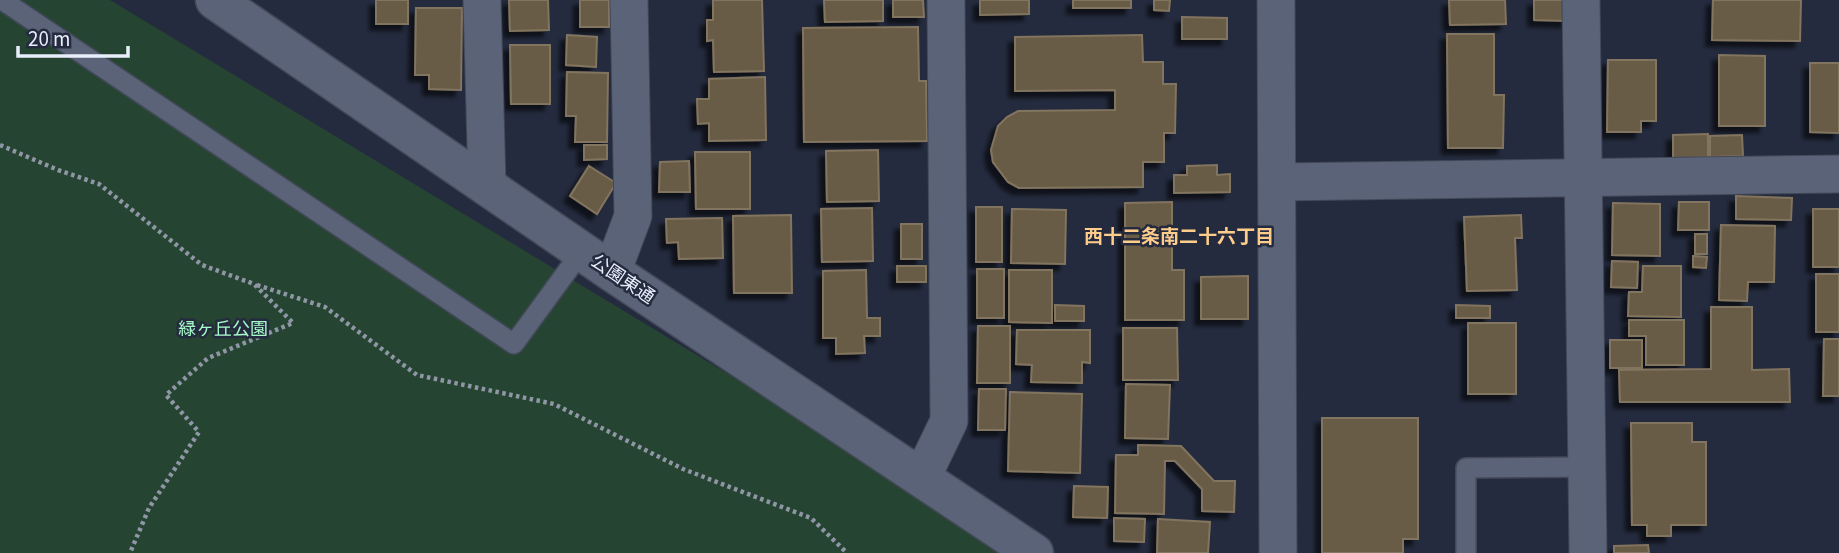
<svg xmlns="http://www.w3.org/2000/svg" width="1839" height="553" font-family="'Source Sans 3','Noto Sans JP',sans-serif">
  <style>
    .green { fill: #254532 }
    .building { fill: #685b46; stroke: #82745e; stroke-width: 2; filter: url(#shadow) }
    .lines { fill: none; stroke-linecap: round; stroke-linejoin: round }
    .service-casing { stroke: #424858; stroke-width: 22 }
    .minor-casing { stroke: #424858; stroke-width: 39 }
    .tertiary-casing { stroke: #424858; stroke-width: 41 }
    .path { stroke: #9096a5; stroke-width: 4.5; stroke-dasharray: 3.5 3.5; stroke-linecap: butt }
    .service { stroke: #5a6378; stroke-width: 19 }
    .minor { stroke: #5a6378; stroke-width: 37 }
    .tertiary { stroke: #5a6378; stroke-width: 38 }
    .labels { text-anchor: middle; stroke-width: 5; stroke-linejoin: round; paint-order: stroke }
    .street-label { font-size: 18px; fill: #e9eefb; stroke: #242b3e }
    .park-label { font-size: 18px; fill: #a5f9c6; stroke: #242b3e }
    .neighbourhood-label { font-size: 19px; font-weight: bold; fill: #fecc8b; stroke: #242b3e }
  </style>
  <defs>
    <filter id="shadow"><feDropShadow dx="-6" dy="6" stdDeviation="2" flood-color="#0009"/></filter>
  </defs>
  <rect width="100%" height="100%" fill="#242b3e"/>
  <!-- green -->
  <path class="green" d="M0,0H110L1024,553H0Z"/>
  <!-- building -->
  <path class="building" d="M376,0H408V24H376Z
    M509,0H548L549,30L510,31Z
    M580,0H609V27H580Z
    M713,0H762L764,71L714,72L713,40L707,41V20H713Z
    M824,0H883V21L825,22Z
    M893,0H923L924,17H893Z
    M980,0H1029V14L980,15Z
    M1073,0H1131V8H1073Z
    M1154,0H1170L1169,11L1154,10Z
    M1449,0H1505L1506,24L1450,25Z
    M1534,0H1567V21L1534,20Z
    M1713,0H1801L1800,41L1712,40Z
    M416,8H462L461,90L429,89V75H415Z
    M1182,17L1227,18V39H1182Z
    M918,27L919,81H926L927,141L804,142L803,28Z
    M1447,34H1494V95H1504L1503,148H1448Z
    M567,35L597,37L596,67L566,65Z
    M1142,35L1143,62H1163V84H1176L1175,133H1164V162H1143V187L1019,188L1008,182L993,162L991,150L998,126L1007,117L1018,111L1115,110V90L1015,91V37Z
    M510,45H550V104H511Z
    M1719,55L1765,56V126H1719Z
    M1608,60H1656V121H1641V132H1607Z
    M1810,63H1839V133L1810,132Z
    M567,72L608,73L607,142H575L576,116H566Z
    M765,77L766,140L709,141V123L698,124L697,99H709V79Z
    M1708,134V157L1696,158V164H1673V135Z
    M1742,135L1743,156L1710,157V136Z
    M584,145H607V159L584,160Z
    M878,150L879,201L827,202L826,151Z
    M695,152H750V209H696Z
    M689,161L690,192H659L660,162Z
    M1217,165V175L1230,174V192L1174,193V175H1187V166Z
    M589,166L616,183L597,214L570,196Z
    M1736,196L1792,198L1791,220L1736,219Z
    M1172,202V270H1184V320H1125V203Z
    M1679,202H1709V230H1678Z
    M1613,203L1660,204V256L1612,255Z
    M976,207H1002V262H976Z
    M872,208L873,261L822,262L821,209Z
    M1012,209L1066,210L1065,264L1011,263Z
    M1813,209H1839V267H1813Z
    M791,215L792,293H734L733,216Z
    M1521,215L1522,238H1515L1517,290L1467,291L1464,217Z
    M722,218L723,258L679,259L678,242L667,243L666,219Z
    M901,224H922V259H901Z
    M1721,225L1775,226L1774,282H1748L1747,301L1719,300Z
    M1695,234H1707V254H1695Z
    M1693,256L1707,257L1706,268L1693,267Z
    M1612,261L1638,262L1637,288L1611,287Z
    M897,266H926V282H897Z
    M1643,266H1681V317L1628,316L1629,292H1642Z
    M977,269H1004V318H977Z
    M866,270L867,318H880V336H864L865,353L836,354V338H823V271Z
    M1009,270H1052V323L1009,322Z
    M1816,274H1839V332H1816Z
    M1248,276V319H1201V277Z
    M1055,305L1084,306V321H1055Z
    M1456,305L1490,306V318H1456Z
    M1711,307H1752V370L1789,369L1790,402H1620L1619,370L1711,369Z
    M1629,320H1684V365H1646V336H1629Z
    M1468,323H1516V394H1468Z
    M978,326H1010V383H977Z
    M1123,328H1177L1178,380H1123Z
    M1017,330H1090V363L1082,362V383L1031,382L1032,365L1016,364Z
    M1824,339H1839V396H1823Z
    M1610,340H1642V368H1610Z
    M1126,384L1170,385L1168,439L1125,438Z
    M979,389H1006L1005,430H978Z
    M1010,392L1082,394L1080,473L1008,471Z
    M1322,418H1418V539H1403V553H1322Z
    M1631,423H1692V442H1706V525H1671V536H1647V525H1632Z
    M1138,445L1181,446L1214,481H1235L1234,512L1202,511V489L1175,461H1165L1164,514L1115,513L1116,455H1138Z
    M1074,486L1108,487L1107,518L1073,517Z
    M1114,518L1145,519L1144,542L1114,541Z
    M1158,519L1210,522L1208,553H1157Z
    M1648,545L1649,553H1614V546Z"/>
  <g class="lines">
    <defs>
      <path id="service" d="M2,0L514,344L582,251
        M1466,553V468L1588,467"/>
      <path id="minor" d="M482,0L487,184
        M1276,0L1278,553
        M1581,0L1588,553
        M1277,182L1839,174
        M612,272L633,216L629,0
        M922,477L949,421L946,0"/>
      <path id="tertiary" d="M215,0L612,272L1034,553"/>
    </defs>
    <!-- service casing -->
    <use href="#service" class="service-casing"/>
    <!-- minor casing -->
    <use href="#minor" class="minor-casing"/>
    <!-- tertiary casing -->
    <use href="#tertiary" class="tertiary-casing"/>
    <!-- path -->
    <path class="path" d="M0,145L58,170L99,184L202,265L254,284L293,323L208,358L166,395L199,432L149,508L130,553
      M257,285L325,307L417,375L554,404L683,469L811,518L847,553"/>
    <!-- service -->
    <use href="#service" class="service"/>
    <!-- minor -->
    <use href="#minor" class="minor"/>
    <!-- tertiary -->
    <use href="#tertiary" class="tertiary"/>
  </g>
  <g class="labels">
    <!-- street labels -->
    <g class="street-label">
      <text transform="translate(623 279) rotate(34)" y="6">公園東通</text>
    </g>
    <!-- park labels -->
    <g class="park-label">
      <text x="223" y="335">緑ヶ丘公園</text>
    </g>
    <!-- neighbourhood labels -->
    <g class="neighbourhood-label">
      <text x="1179" y="243">西十二条南二十六丁目</text>
    </g>
  </g>
  <!-- scale -->
  <path d="M18 46v10h110v-10" fill="none" stroke="#e9eefb" stroke-width="3.5"/>
  <text x="28" y="46" font-size="21" fill="#e9eefb" stroke="#242b3e" stroke-width="5" paint-order="stroke">20 m</text>
</svg>
